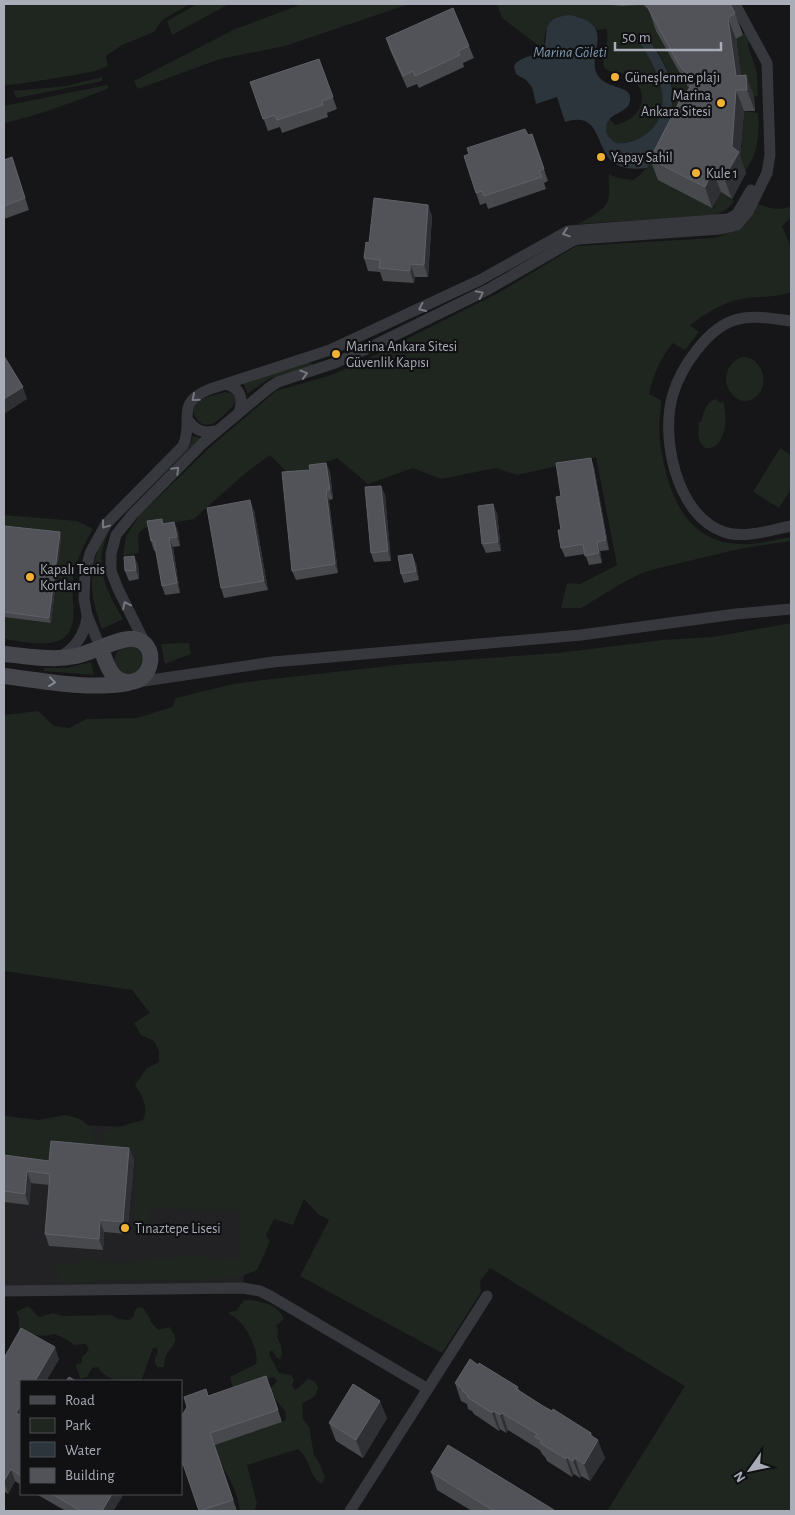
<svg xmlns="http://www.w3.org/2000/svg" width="795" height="1515" font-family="'Alegreya Sans',sans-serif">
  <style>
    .built { fill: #222225 }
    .green { fill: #1e261f }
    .water { fill: #2c353c }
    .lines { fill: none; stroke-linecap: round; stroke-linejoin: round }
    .street { stroke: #37383d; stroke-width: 11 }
    .secondary { stroke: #45474d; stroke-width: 16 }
    .wall { fill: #47494d }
    .shaded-wall { fill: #2f3033 }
    .building { fill: #525359; stroke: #5f6168 }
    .oneway { stroke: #757881 }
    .oneway2 { stroke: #858993 }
    .poi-dot { fill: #f2b134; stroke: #111113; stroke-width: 2 }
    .labels { text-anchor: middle; stroke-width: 4.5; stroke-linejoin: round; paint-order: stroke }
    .poi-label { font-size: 14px; fill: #a8adb8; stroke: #111113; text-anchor: start }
    .water-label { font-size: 15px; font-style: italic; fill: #7f9bb3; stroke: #111113 }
  </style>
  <rect width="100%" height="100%" fill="#161618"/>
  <!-- built -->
  <path class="built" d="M4,1123L141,1127L249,1194L243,1288L4,1291Z"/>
  <!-- green -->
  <path class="green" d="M4,4H190L162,20L154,32L122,45L106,56L108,66C93,73 79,74 62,77C43,80 24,84 4,85Z
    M197,4H229L172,35L167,21Z
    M302,4H409L285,46L220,59L138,89L134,81L235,29Z
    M497,4H599L622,6L643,5L650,10L656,30L686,84L698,99L713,208L721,192L734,201C729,208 723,213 714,215L578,224C590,217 608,210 609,195C610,188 608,182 609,174L618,178L633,180C654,170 675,113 673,92C671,75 663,59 654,46L637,39C656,65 680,111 645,135C636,141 626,144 616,143C606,137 603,128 609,118L615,125C641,120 653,93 629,76C622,70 610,75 604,67C601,55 611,43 606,29L597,30C585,12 555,9 546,31C543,38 546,44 541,50L539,46L502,18Z
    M745,33L749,40L748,45L757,73L758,96L744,97L738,55L731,42Z
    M102,77V81L17,98L13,91L67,86Z
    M107,85L109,88C74,102 40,115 4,123V106Z
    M744,111L758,113C760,133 758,156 744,172L734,166L741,152Z
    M758,204C770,209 780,211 791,206V218L782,226L791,247V292C775,298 759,296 742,299C723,302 705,314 690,325L699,332L685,350L673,343C660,358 653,376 649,394L661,400C662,405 660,410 660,415C659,424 659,433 660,442C667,488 682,541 738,544C756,545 774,540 791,537V541L744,548L659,568L642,573L626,581L581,608H561L567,583L580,584L617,565L596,457L517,475L496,468L441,479L413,468L368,484L337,458L291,476L270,455L243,475L194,519L144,528L138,534L139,553L123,556L126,536L139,516L208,449L276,391L328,376L351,367L500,292L576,246L714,238C734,233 740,225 754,211L762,215L754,210Z
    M743,357C750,357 755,360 759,366C774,387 749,414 732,394C720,382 727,361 743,357Z
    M309,362L312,364L311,366L269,379L247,394L245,386L242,383Z
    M225,392C246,395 231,409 223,416C211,427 199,430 193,411C196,397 213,396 225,392Z
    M716,399L720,403L723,401C736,451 692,467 699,422H701C704,413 706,401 716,399Z
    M193,436L201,438L113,525C91,559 104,587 123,619L102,629C87,589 88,562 111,525L189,447Z
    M780,448L791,455V489L779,508L753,492Z
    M4,515L77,521L93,529C84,545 76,560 73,579C71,593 75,607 73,621C68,654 26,642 4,639V617L51,623L4,530Z
    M791,623V1511H607L685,1386L490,1268L480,1281L481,1292L442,1353L300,1276L329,1220L318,1214L304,1199L293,1225L274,1219L266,1235L270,1241L257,1270L239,1277L181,1281L114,1280L85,1283L60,1282L54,1267L60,1262L70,1266L87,1259L113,1263L197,1255L219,1261L240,1257L239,1211L151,1208L147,1231L140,1236L133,1230L136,1154L115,1149L100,1143L105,1131L143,1120C149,1107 142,1096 135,1085L147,1068L159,1062V1051L154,1041L141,1035L134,1023L150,1013L132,990L4,971V715L38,711L54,726L69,728L87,719L137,718L172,707L176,698L233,684L272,679L405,664L558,653L663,640L713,637Z
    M189,643L191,654L165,664L161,644Z
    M133,646C146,654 143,662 137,674L124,676C116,665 109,660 121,648Z
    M91,662L94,675L44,671V668H66Z
    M65,1115C82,1118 89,1122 95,1139L93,1144L86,1146L53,1173L27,1160L4,1154V1116L39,1120Z
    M244,1300C259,1300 278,1304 284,1319L277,1325L278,1332L277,1337C281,1344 284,1352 280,1359L276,1357L273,1351H270L269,1354L279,1373L291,1375L294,1380L292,1385L295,1390C302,1387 303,1381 309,1379L315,1382L318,1388L315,1396L302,1404L303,1419L309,1427L314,1455L318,1461L325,1477L323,1482L320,1483C310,1476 310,1459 298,1449L247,1465L257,1504L254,1511H240C238,1492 230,1480 221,1464C218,1458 217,1451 215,1445L282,1422L286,1420L285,1411L275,1399L271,1388L277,1381L274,1377L233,1388L230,1377L256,1364C260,1351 244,1319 230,1315L229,1312L236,1311Z
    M28,1306L39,1317L53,1313L62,1316L112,1315L118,1319L129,1320L134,1316V1312L138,1307L143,1308L148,1315L151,1322L158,1330L169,1327C181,1342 174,1342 167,1354C165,1357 164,1363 164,1367H158L155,1364V1357L158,1353L157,1348H153L142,1379C129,1386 104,1380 98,1367L92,1368L87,1377L80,1379L79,1373L76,1368L77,1364L82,1363V1357L89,1350L86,1344L74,1345C68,1339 62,1338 55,1334C45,1337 28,1335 19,1332V1318L16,1312Z"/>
  <!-- water -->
  <path class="water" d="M570,15C623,25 579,60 602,80C612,89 633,86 630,101C628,114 607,112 606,128C606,135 610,139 616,143C626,144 636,141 645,135C680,111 656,65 637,39L642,31C685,85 679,111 647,168C635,169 623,170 613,162C595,148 601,110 565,122L557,97L536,104L532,87L526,80L516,74L514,66C520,56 532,58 541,50C553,39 535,18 570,15Z"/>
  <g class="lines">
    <!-- street -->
    <path class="street" d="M791,321C773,319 752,314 735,320C708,328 681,367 673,394C660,436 676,516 724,532C744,539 771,530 791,526
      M225,384C240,387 243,397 240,410
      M187,419C195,430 202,434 216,431
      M146,645L118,589L111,571V554L116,535L132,515L203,443L270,387L278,382L335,363L373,346L487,290L572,241L579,239L721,229L737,225L748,212L767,173L770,155L767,63L735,4
      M101,649L87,615L84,599L85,575L90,553L106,524L183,446C195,419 173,404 210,389L330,350L480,280L568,231L728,219L737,214L751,190
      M59,657C75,649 85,634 87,617
      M137,682L273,662L581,635L736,614L791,609
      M4,1291L243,1288L260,1291L272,1297L428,1389
      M350,1511L487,1296"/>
    <!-- secondary -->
    <path class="secondary" d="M4,654C28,656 52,661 76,656C92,653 120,637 134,639C160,643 153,683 128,682C111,682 106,662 101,649
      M4,676C45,681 87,690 128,683"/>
  </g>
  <!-- wall -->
  <path class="wall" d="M599,4H730L735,13L743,35L736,39L741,76L746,75L754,97L755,111H744L740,157L746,173L732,199L721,192L712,208L658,180L650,159L689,88L686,84L656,31L649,10L643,5L622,6Z
    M386,38L469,46L474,58L463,63L464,67L419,88L417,84L407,88L390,50Z
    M319,59L337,109L327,113L328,117L282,133L280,127L268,131L250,82Z
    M532,134L548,181L544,183L546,189L488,209L486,203L480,205L476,193L528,135Z
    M12,157L29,210L4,219V160Z
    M428,205L432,217L428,277H415L414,283L383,281L380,272L368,271L364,258L369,243Z
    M326,463L330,472L333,499L329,500L338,573L296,580L292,571L310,470Z
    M594,467L609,550L600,551L602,563L589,565L585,554L565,557L561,548V496Z
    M381,486L385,495L391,561L374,562L371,553Z
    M254,510L268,590L224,598L221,588Z
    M497,513L501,551L486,553L482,544Z
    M162,519L164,524L174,522L178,531L180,546L173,547L180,593L165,595L162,586L156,550L154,551L151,541Z
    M4,526L60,532L61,538L51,623L4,617Z
    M134,556L138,565L139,579L129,581L125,571Z
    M416,563L419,580L404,583L401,574Z
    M129,1148L134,1160L127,1234L104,1232L103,1250L49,1246L45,1234L49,1185L31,1183L29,1205L4,1202V1155L49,1161Z
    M4,1358L59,1359L46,1381H21V1485L15,1481L8,1494L4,1491Z
    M478,1365L518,1387L519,1390L543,1406L591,1433L605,1458L590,1481L581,1476L580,1478L574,1474L572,1477L547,1461L545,1457L542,1454L540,1450L508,1430L506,1433L500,1429L499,1431L474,1414L472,1411L468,1409L467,1404L461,1401L455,1383Z
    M271,1388L282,1422L215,1445L237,1511H199L184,1465L181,1466V1417L208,1396Z
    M387,1418L363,1458L336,1441L329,1423Z
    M431,1472L554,1510V1511H472L437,1490Z
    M36,1494H121L122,1497L113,1511H66Z"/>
  <!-- shaded-wall -->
  <path class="shaded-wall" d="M728,18L736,39L743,90L736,76Z
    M746,75L754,97L755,111L747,90Z
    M736,90L744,111L740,157L746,173L732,199L724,178L732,147Z
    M713,171L721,192L712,208L705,187Z
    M428,205L432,217L428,277L424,265Z
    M410,264L415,277L414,283L410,271Z
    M23,387L27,399L4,414V399Z
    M591,458L594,467L609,550L606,540Z
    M326,463L330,472L333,499L330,490Z
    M381,486L385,495L391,561L388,551Z
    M326,490L329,500L338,573L335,564Z
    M250,500L254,510L268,590L264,581Z
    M493,504L497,513L501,551L498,542Z
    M174,522L178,531L180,546L177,537Z
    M60,532L61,538L51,623L49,618Z
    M169,538L173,547L180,593L177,583Z
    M597,542L600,551L602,563L599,553Z
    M412,554L416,563L419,580L416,571Z
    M134,556L138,565L139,579L136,570Z
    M129,1148L134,1160L127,1234L123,1222Z
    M27,1171L31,1183L29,1205L25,1194Z
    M100,1220L104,1232L103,1250L99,1239Z
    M55,1347L59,1359L46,1381H35Z
    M380,1401L387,1418L363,1458L356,1440Z
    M21,1404V1424L16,1413Z
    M494,1411L500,1429L499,1431L492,1413Z
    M502,1413L508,1430L506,1433L500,1415Z
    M591,1433L595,1445L598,1440L605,1458L590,1481L584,1464L590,1435Z
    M567,1457L574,1474L572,1477L566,1459Z
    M575,1458L581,1476L580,1478L573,1461Z
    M11,1469L15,1481L8,1494L4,1481Z
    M112,1494H121L122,1497L113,1511H102Z"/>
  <!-- building -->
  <path class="building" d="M647,4H730L735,13L728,18L736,76L746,75L747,90H736L732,147L739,152L724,178L713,171L705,187L650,159L680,100L691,86L690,78L678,63L649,10Z
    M453,8L469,46L458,51L460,55L415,76L413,71L403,76L386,38Z
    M319,59L333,97L322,101L323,105L277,120L275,115L263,119L250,82Z
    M525,129L528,135L532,134L544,169L539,171L542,177L484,196L482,191L476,193L464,156L469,154L467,148Z
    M12,157L25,198L4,206V160Z
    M374,198L428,205L424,265L410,264V271L379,268L380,260L364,258L366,242L369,243Z
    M4,356L23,387L4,399Z
    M591,458L606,540L597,542L599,553L585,556L583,544L561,548L558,530H561L556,497L561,496L556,463Z
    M326,463L330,490H326L335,564L292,571L282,472L310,470L309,465Z
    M381,486L388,551L371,553L365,487Z
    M250,500L264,581L221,588L207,508Z
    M493,504L498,542L482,544L478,506Z
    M162,519V524L174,522L177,537L169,538L177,583L162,586L154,541H151L147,521Z
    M4,526L60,532L49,618L4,612Z
    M412,554L416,571L401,574L398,556Z
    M134,556L136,570L125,571L124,557Z
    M51,1141L129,1148L123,1222L100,1220L99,1239L45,1234L50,1174L27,1171L25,1194L4,1191V1155L49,1161Z
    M21,1328L55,1347L35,1381H21V1404L16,1413L21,1416V1476L11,1469L4,1481V1358Z
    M470,1359L478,1365L479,1363L518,1387L516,1389L543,1406L552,1411L553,1409L591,1433L590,1435L598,1440L584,1464L575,1458L573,1461L567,1457L566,1459L540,1443L542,1441L535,1437L537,1434L502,1413L500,1415L494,1411L492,1413L467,1397L468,1395L462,1391L463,1389L455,1383Z
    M266,1376L278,1410L210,1433L233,1500L199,1511L181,1458V1417L187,1407L184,1397L206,1389L208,1396Z
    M69,1377L76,1381H66Z
    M353,1384L380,1401L356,1440L329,1423Z
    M448,1445L554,1510L552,1511H494L431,1472Z
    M52,1494H112L102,1511H81Z"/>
  <!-- one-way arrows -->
  <defs><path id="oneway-chevron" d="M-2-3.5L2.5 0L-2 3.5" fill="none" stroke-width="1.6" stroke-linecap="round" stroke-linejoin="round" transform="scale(1.25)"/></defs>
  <g class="oneway">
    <use href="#oneway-chevron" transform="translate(566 233) rotate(161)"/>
    <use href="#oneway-chevron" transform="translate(480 294) rotate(-26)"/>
    <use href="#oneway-chevron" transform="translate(422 308) rotate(155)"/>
    <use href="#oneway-chevron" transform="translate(304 374) rotate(-17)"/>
    <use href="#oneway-chevron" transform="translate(195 398) rotate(140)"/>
    <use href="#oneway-chevron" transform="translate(176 470) rotate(-45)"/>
    <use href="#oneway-chevron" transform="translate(105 525) rotate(127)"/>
    <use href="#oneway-chevron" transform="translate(126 605) rotate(-116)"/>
  </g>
  <use class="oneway2" href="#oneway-chevron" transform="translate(52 682) rotate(7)"/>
  <!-- markers -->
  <g class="poi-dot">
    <circle cx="615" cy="77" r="5"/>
    <circle cx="721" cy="103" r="5"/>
    <circle cx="601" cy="157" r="5"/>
    <circle cx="696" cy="173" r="5"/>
    <circle cx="336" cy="354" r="5"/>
    <circle cx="30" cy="577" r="5"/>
    <circle cx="125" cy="1228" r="5"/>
  </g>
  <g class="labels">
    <!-- poi labels -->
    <g class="poi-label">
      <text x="625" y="82">Güneşlenme plajı</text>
      <text x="711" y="100" text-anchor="end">Marina<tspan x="711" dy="16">Ankara Sitesi</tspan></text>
      <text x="611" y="162">Yapay Sahil</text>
      <text x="706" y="178">Kule 1</text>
      <text x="346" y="351">Marina Ankara Sitesi<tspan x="346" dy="16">Güvenlik Kapısı</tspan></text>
      <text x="40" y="574">Kapalı Tenis<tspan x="40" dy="16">Kortları</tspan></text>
      <text x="135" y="1233">Tınaztepe Lisesi</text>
    </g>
    <!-- water labels -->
    <g class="water-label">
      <text x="570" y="57">Marina Göleti</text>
    </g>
  </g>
  <!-- border -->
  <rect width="795" height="1515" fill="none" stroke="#a8adb8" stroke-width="10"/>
  <!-- legend -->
  <rect x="20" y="1380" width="162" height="115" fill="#111113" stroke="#4d4f55"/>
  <rect x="30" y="1396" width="25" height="8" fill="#45474d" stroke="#4d4f55"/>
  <text x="65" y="1405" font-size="15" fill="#a8adb8">Road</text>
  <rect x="30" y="1418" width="25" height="15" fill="#1e261f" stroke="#4d4f55"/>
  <text x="65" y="1430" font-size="15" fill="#a8adb8">Park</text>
  <rect x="30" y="1442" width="25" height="15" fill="#2c353c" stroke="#4d4f55"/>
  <text x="65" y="1455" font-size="15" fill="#a8adb8">Water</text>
  <rect x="30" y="1468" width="25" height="15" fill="#525359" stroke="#4d4f55"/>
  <text x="65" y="1480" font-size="15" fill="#a8adb8">Building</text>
  <!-- north arrow -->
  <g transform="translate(750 1470) rotate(237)" stroke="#111113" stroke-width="4" paint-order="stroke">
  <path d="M0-4L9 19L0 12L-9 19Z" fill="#a8adb8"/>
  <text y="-8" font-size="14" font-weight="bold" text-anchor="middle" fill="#a8adb8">N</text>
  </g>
  <!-- scale -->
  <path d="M615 42v8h106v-8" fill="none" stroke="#a8adb8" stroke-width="2.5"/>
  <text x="622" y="42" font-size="15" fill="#a8adb8" stroke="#111113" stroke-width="4" paint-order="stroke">50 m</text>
</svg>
